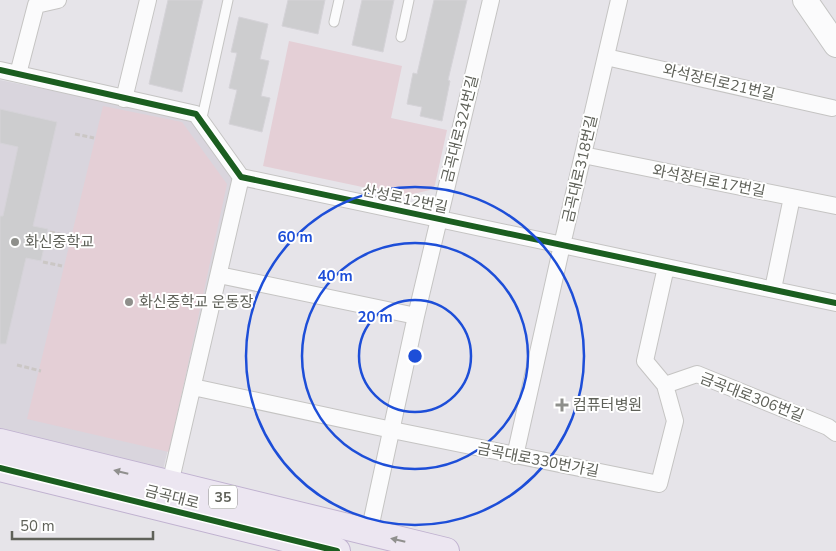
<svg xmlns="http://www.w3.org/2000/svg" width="836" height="551" font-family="'Nunito Sans','Noto Sans KR',sans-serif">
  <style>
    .education { fill: #d9d5dd }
    .green { fill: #e4cfd6 }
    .building { fill: #cdcdcf; stroke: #d5d3d8 }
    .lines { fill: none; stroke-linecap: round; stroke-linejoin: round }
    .lane-casing { stroke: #c5c4c3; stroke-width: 11 }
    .street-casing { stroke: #c5c4c3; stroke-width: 18 }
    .secondary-casing { stroke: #c4c4c3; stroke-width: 26 }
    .primary-casing { stroke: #c0b2d0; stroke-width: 28 }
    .path { stroke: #cbc7c5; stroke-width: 3; stroke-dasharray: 5 2.5; stroke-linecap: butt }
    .lane { stroke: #fbfbfc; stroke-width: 9 }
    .street { stroke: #fbfbfc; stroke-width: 16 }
    .secondary { stroke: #fbfbfc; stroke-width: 24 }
    .primary { stroke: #ece6f1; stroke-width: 26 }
    .cycleway-casing { stroke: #fff; stroke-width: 9 }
    .cycleway { stroke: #1b5e20; stroke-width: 6 }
    .oneway { fill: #90908e }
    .ring { fill: none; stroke: #1d4ed8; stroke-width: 2.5 }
    .poi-dot { fill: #8e8f8b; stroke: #fff; stroke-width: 2 }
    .labels { text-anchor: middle; stroke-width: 4; stroke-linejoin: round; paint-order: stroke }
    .shield { fill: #fff; stroke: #8f908b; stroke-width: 1 }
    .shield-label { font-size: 14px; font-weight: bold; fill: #5f6159 }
    .street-label { font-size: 15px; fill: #5f6159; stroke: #fff }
    .poi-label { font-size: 15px; fill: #5f6159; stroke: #fff; text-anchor: start }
    .centre { fill: #1d4ed8; stroke: #fff; stroke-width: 2.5 }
    .ring-label { font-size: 15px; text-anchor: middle; font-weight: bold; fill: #1d4ed8; stroke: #fff; stroke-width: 4; stroke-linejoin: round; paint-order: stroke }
  </style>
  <rect width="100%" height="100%" fill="#e6e4e9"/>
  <!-- education -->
  <path class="education" d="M0,80L190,119L234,177L162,474L0,432Z"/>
  <!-- green -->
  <path class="green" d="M289,41L402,66L391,118L447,130L434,189L405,196L263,166Z
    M103,106L182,122L227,184L169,452L27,419Z"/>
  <!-- building -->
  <path class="building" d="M168,0H203L182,92L149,84Z
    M288,0H325L318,34L282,26Z
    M362,0H394L383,52L352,45Z
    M434,0H467L448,80L450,81L442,121L420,116L422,107L407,104L413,73L417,74Z
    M239,17L268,24L260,59L269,61L261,96L270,98L262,132L229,124L237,90L229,88L237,53L231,52Z
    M0,109L57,122L33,226L48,229L41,261L26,258L6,344H0V216H3L18,147L0,143Z"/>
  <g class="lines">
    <defs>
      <path id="lane" d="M334,22L339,0
        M401,37L409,0
        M201,122L228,0"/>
      <path id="street" d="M606,57L832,108
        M0,70L196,114L241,177L836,303
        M18,74L36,5L58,0
        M124,99L148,0
        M583,155L836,206
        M219,275L416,316
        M773,289L792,197
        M665,385L697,374L828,427L836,433
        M193,387L392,430L659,484L675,421L665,385L645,361L666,267
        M515,456L562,245L619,0
        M170,484L241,177
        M369,533L416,316L491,0"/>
      <path id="secondary" d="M805,0L836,45"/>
      <path id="primary" d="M0,442L446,551
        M0,468L337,551"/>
    </defs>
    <!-- lane casing -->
    <use href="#lane" class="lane-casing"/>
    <!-- street casing -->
    <use href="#street" class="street-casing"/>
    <!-- secondary casing -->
    <use href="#secondary" class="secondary-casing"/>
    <!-- primary casing -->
    <use href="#primary" class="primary-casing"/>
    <!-- path -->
    <path class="path" d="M75,134L94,138
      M50,232L68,236
      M43,262L62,266
      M17,365L41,371"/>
    <!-- lane -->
    <use href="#lane" class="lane"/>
    <!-- street -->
    <use href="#street" class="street"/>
    <!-- secondary -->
    <use href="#secondary" class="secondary"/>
    <!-- primary -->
    <use href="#primary" class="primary"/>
    <defs>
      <path id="cycleway" d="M0,70L196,114L241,177L836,303
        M0,468L337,551"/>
    </defs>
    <!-- cycleway casing -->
    <use href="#cycleway" class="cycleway-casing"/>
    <!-- cycleway -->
    <use href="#cycleway" class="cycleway"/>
  </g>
  <!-- one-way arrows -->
  <defs><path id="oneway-solid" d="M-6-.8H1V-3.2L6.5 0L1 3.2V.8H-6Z" transform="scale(1.25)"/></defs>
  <g class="oneway">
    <use href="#oneway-solid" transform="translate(121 472) rotate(-166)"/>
    <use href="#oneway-solid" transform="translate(398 540) rotate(-167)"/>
  </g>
  <!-- distance rings -->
  <g class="ring">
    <circle cx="415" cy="356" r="56"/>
    <circle cx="415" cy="356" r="113"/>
    <circle cx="415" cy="356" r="169"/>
  </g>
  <!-- markers -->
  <g class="poi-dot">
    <circle cx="15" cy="242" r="5"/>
    <circle cx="129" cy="302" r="5"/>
    <path d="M559.5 397.5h5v5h5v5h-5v5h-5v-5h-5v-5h5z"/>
  </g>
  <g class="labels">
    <!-- shield labels -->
    <rect class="shield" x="209" y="485.5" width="28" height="23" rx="4"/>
    <g class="shield-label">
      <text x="223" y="502">35</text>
    </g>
    <!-- street labels -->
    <g class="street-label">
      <text transform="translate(719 82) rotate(13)" y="5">와석장터로21번길</text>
      <text transform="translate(460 129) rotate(-76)" y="5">금곡대로324번길</text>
      <text transform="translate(580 169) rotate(-77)" y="5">금곡대로318번길</text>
      <text transform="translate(709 181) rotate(11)" y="5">와석장터로17번길</text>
      <text transform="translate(405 199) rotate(12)" y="5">산성로12번길</text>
      <text transform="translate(752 397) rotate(21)" y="5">금곡대로306번길</text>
      <text transform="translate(538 460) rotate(11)" y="5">금곡대로330번가길</text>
      <text transform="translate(172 497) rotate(14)" y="5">금곡대로</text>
    </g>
    <!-- poi labels -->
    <g class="poi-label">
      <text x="25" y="247">화신중학교</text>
      <text x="139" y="307">화신중학교 운동장</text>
      <text x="573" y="410">컴퓨터병원</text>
    </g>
  </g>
  <circle cx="415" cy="356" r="8" class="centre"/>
  <g class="ring-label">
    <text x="295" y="242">60 m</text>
    <text x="335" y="281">40 m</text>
    <text x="375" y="322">20 m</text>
  </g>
  <!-- scale -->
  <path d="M12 531v8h141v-8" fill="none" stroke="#5f6159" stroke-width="2.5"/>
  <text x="20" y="531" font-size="15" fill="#5f6159" stroke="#ffffff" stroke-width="4" paint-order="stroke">50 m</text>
</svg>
